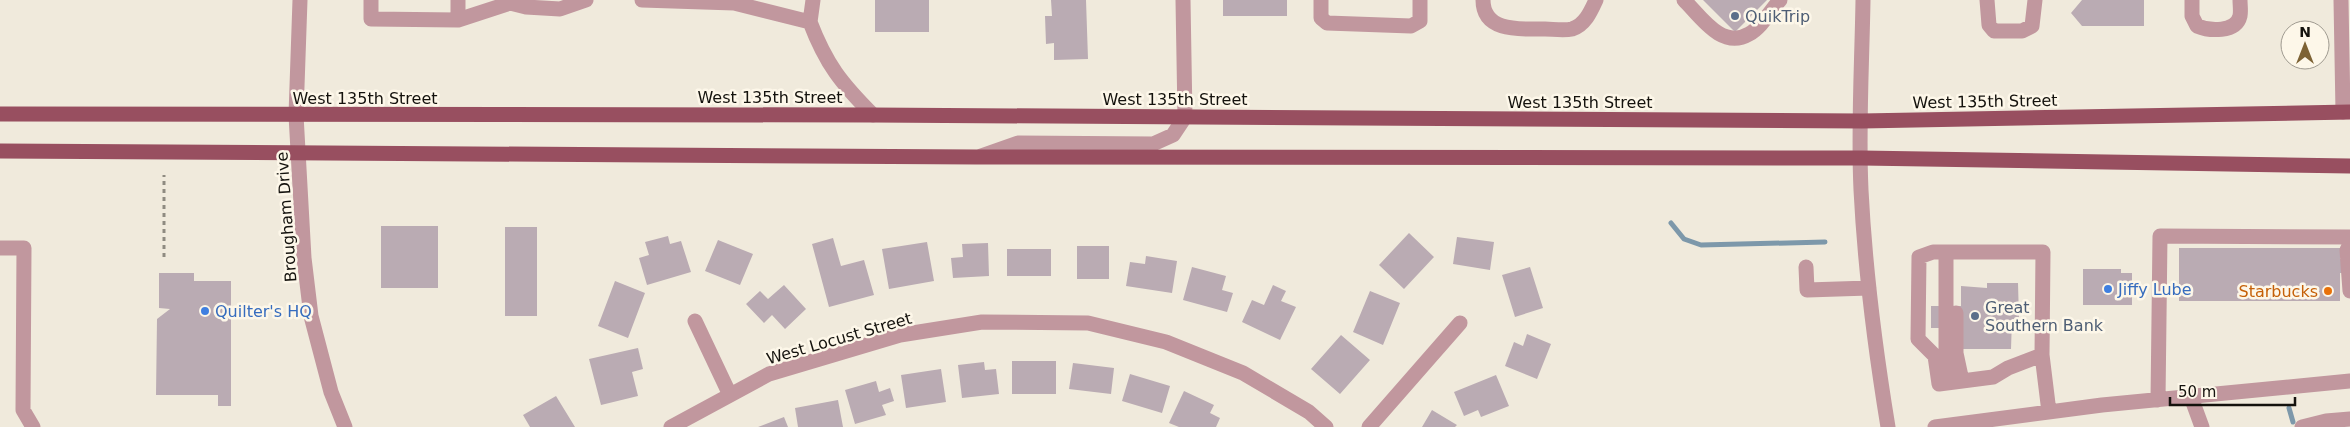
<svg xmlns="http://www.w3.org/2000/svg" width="2350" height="427" font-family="'DejaVu Sans',sans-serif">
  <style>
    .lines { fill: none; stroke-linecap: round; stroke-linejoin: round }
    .stream { stroke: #7d98aa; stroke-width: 5 }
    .building { fill: #baabb3 }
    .path { stroke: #8f8b81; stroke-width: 3; stroke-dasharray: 4 4; stroke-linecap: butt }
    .minor { stroke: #c1979e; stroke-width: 15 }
    .major { stroke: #984f60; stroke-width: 15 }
    .service-dot { fill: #5c6f8a; stroke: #fdf7e9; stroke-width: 2 }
    .shop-dot { fill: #3f7fe0; stroke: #fdf7e9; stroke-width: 2 }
    .food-dot { fill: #e8710a; stroke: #fdf7e9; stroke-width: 2 }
    .labels { text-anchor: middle; stroke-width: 5; stroke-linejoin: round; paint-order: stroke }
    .service-label { font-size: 16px; fill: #4e5e75; stroke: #fdf7e9; text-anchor: start }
    .street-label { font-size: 16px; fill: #14120d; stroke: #fdf7e9 }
    .shop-label { font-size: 16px; fill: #366cbe; stroke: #fdf7e9; text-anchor: start }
    .food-label { font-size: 16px; fill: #c56008; stroke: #fdf7e9; text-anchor: end }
  </style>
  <rect width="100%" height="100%" fill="#f0eadc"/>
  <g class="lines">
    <!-- stream -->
    <path class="stream" d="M1671,223L1684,239L1701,245L1825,242
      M2289,408L2293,422"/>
  </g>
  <!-- building -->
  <path class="building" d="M875,0H929V32H875Z
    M1051,0H1086L1088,59L1054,60V43L1046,44L1045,16H1052Z
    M1223,0H1287V16H1223Z
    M1703,0H1767L1735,32Z
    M2082,0H2144V26H2082L2071,13Z
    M381,226H438V288H381Z
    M505,227H537V316H505Z
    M1409,233L1434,257L1404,289L1379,265Z
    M668,236L670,244L681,241L691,272L647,285L639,258L649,255L645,242Z
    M1457,237L1494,242L1490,270L1453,264Z
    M833,238L841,266L864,260L874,295L829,307L812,244Z
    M718,240L753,254L740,285L705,271Z
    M927,242L934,281L889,289L882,249Z
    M988,243L989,276L953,278L951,258L963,257L962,244Z
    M1077,246H1109V279H1077Z
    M2179,248H2340V259H2350V273H2340V301H2179Z
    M1007,249H1051V276H1007Z
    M1146,256L1177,261L1172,293L1126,286L1130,262L1145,264Z
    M1192,267L1226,276L1222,290L1233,293L1227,312L1183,300Z
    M1530,267L1543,308L1515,317L1502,275Z
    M2083,269H2121V273H2132V305H2083Z
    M159,273H194V281H231V406H218V395H156L157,319L170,309L159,308Z
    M615,281L645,293L628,338L598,326Z
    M1987,283H2018L2019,319H2012L2011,349H1961V328H1931V306H1961V286L1987,288Z
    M784,285L806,309L785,329L772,315L764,323L746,304L760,291L768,299Z
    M1273,285L1286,291L1281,301L1296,307L1280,340L1242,322L1252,300L1264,305Z
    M1370,291L1400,303L1383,345L1353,332Z
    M1527,334L1551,344L1537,379L1505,366L1514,342L1523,346Z
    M1341,335L1370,360L1340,394L1311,369Z
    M638,348L643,369L632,372L638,396L601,405L589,359Z
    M1012,361H1056V394H1012Z
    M984,362L985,370L996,369L999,394L962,398L958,365Z
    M1073,363L1114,368L1111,394L1069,389Z
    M941,369L946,402L906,408L901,375Z
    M1130,374L1170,386L1162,413L1122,401Z
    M1496,375L1509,406L1481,417L1478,410L1464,416L1454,392Z
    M876,381L879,392L890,388L894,401L882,405L886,415L855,424L845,390Z
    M1184,391L1214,405L1210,413L1220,418L1216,427H1179L1169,423Z
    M556,396L575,427H530L523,415Z
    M838,400L843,427H798L795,408Z
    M1432,410L1457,425L1455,427H1422Z
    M784,417L788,427H758Z"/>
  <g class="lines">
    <!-- path -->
    <path class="path" d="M164,257V175"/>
    <!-- minor -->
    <path class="minor" d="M300,0L296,115L304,258L311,316L331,392L345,427
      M371,0V19L458,20L510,3L526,7L560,9L586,0
      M642,0L734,3L810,22C826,64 841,83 873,115
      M1321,0V18L1327,23L1411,26L1420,21V0
      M1483,0C1483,33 1522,29 1545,29C1552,29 1564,31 1572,29C1585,25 1591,11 1596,0
      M1684,0C1701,17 1722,50 1749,34C1761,28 1771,10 1780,0
      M1863,0C1862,63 1858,127 1861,190C1865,269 1875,348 1888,427
      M1987,0L1989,25L1994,31H2022L2032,26L2035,0
      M2192,0V16L2197,26C2209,31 2236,33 2240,16C2241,11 2240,5 2240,0
      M2341,0L2343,112
      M458,20V0
      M810,22L813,0
      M981,156L1018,143L1153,144L1173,135L1185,117L1183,0
      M2350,244L2347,250L2350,291
      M0,248H24L23,410L33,427
      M1946,252V355L1950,382
      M1806,267L1807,290L1869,288
      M1956,313V353L1962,381
      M695,321L730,395
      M2042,355L2008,368L1993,377L1939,384L1935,356L1918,339L1919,257L1933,252H2043L2042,355L2049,412
      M2191,397L2202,427
      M2158,400L2160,236L2350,237
      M671,427L769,374L900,335L982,322L1088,323L1166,342L1243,373L1309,412L1326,427
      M1369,427L1460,323
      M1935,427L2102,405L2350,381
      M2302,427L2326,421L2350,419"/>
    <!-- major -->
    <path class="major" d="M0,114L873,115L1862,121L2350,112
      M0,151L977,157L1862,158L2350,166"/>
  </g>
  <!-- markers -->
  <g class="service-dot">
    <circle cx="1735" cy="16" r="5"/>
    <circle cx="1975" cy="316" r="5"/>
  </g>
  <g class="shop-dot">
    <circle cx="2108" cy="289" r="5"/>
    <circle cx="205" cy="311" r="5"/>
  </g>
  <circle class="food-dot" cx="2328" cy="291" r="5"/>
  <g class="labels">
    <!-- service labels -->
    <g class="service-label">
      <text x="1745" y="22">QuikTrip</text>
      <text x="1985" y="313">Great<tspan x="1985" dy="18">Southern Bank</tspan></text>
    </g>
    <!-- street labels -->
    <g class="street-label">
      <text x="770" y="103">West 135th Street</text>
      <text x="365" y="104">West 135th Street</text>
      <text x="1175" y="105">West 135th Street</text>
      <text transform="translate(1985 101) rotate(-1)" y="6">West 135th Street</text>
      <text x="1580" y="108">West 135th Street</text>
      <text transform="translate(286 217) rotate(-94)" y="6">Brougham Drive</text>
      <text transform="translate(839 338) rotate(-16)" y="6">West Locust Street</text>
    </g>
    <!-- shop labels -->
    <g class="shop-label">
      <text x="2118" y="295">Jiffy Lube</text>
      <text x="215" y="317">Quilter's HQ</text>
    </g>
    <!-- food labels -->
    <g class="food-label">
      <text x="2318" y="297">Starbucks</text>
    </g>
  </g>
  <!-- north arrow -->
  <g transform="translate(2305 45)"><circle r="24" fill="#fdf7e9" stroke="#a09b91"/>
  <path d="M0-4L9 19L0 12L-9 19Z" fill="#7d6234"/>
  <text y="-8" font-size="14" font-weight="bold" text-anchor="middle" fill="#14120d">N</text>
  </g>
  <!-- scale -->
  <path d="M2170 397v8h125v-8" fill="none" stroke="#14120d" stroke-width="2.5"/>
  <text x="2178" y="397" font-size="15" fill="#14120d" stroke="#fdf7e9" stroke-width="4" paint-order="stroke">50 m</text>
</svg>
